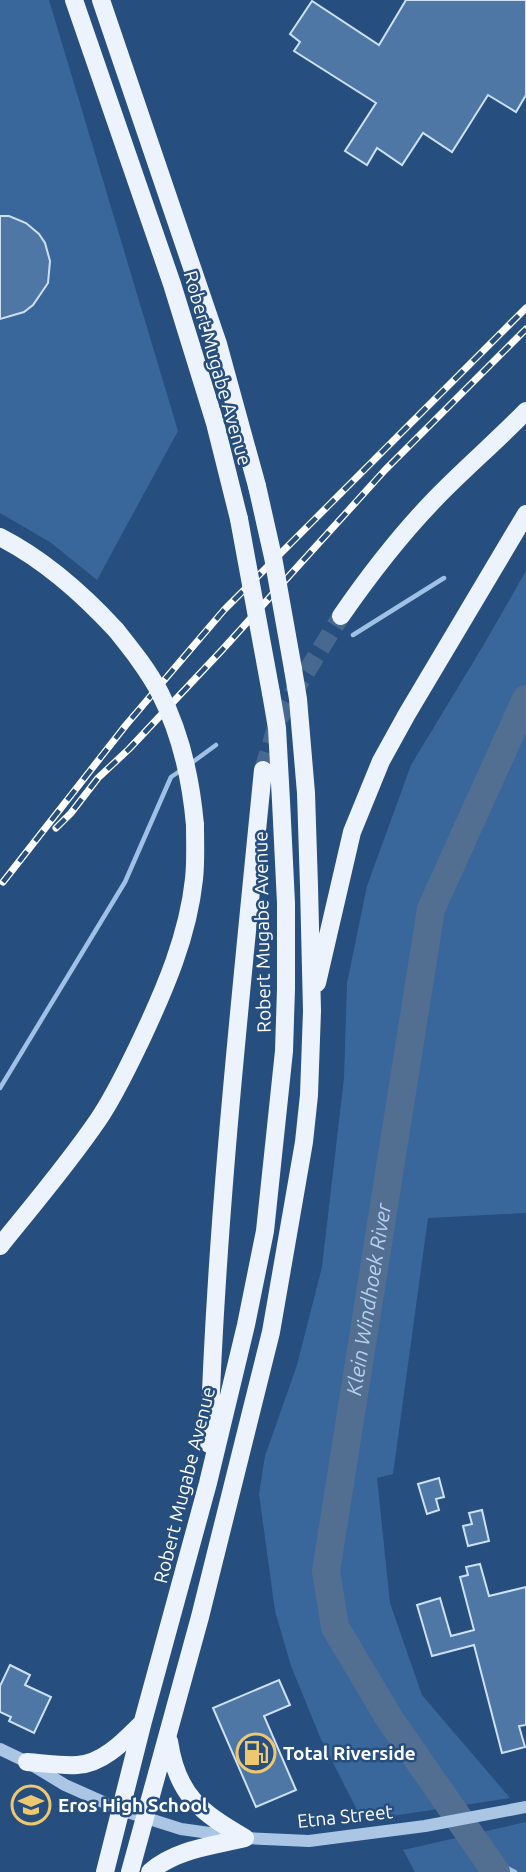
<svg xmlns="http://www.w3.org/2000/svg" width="526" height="1872" font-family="Ubuntu,sans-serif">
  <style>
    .green { fill: #3a679b }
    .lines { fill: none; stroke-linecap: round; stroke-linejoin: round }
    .stream { stroke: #a0c1e6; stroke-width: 4.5 }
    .river { stroke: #526f92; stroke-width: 28 }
    .building { fill: #4e77a6; stroke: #cee0f4; stroke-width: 2 }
    .major-tunnel { stroke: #476991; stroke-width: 18; stroke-dasharray: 18 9; stroke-linecap: butt }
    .minor { stroke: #abc6e5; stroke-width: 12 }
    .major { stroke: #ecf3fd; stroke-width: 18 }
    .rail-casing { stroke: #fff; stroke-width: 7 }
    .rail { stroke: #264e7e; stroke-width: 4.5; stroke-dasharray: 13; stroke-linecap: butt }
    .major-bridge { stroke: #ecf3fd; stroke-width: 18 }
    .labels { text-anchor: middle; stroke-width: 5; stroke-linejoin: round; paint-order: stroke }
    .street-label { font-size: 19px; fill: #fff; stroke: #264e7e }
    .poi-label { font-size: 19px; font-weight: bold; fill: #fff; stroke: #264e7e; text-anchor: start }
    .water-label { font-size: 21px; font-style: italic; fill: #b7d0ed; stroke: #264e7e }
  </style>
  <rect width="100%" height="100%" fill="#264e7e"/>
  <!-- green -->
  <path class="green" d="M0,0H49L178,431L97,580L50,542L0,513Z
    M526,571V1213L428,1218L393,1474L377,1478L390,1603L422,1695L510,1798L392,1816L361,1818L320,1737L291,1666L275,1611L259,1494L265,1456L297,1365L322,1267L344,1078L347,983L367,886L411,765L483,646Z
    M526,1822V1872H415L403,1850Z"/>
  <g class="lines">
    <!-- stream -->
    <path class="stream" d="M353,635L444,578
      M190,764L216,745
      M0,1088L125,882L171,777L183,769
      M487,1858L515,1872"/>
    <!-- river -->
    <path class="river" id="s1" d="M496,1872L389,1718L335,1627L326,1571L431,909L526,699"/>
  </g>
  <!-- building -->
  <path class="building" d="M406,0H526V95L516,112L488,95L452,152L423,133L402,165L377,148L367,165L345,151L376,103L294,51L300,42L290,34L312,1L379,45Z
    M0,216H9L26,223L39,234L45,243L50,261L48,283L33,305L24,312L0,319Z
    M439,1478L444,1497L436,1499L439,1510L427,1514L418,1484Z
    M482,1510L489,1541L468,1546L463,1526L472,1524L469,1513Z
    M480,1564L489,1596L526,1587V1725L519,1726L525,1747L502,1753L474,1645L432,1656L417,1605L440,1598L451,1636L474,1630L460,1577L468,1575L466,1567Z
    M10,1665L30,1675L25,1685L51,1697L34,1733L9,1721L11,1717L0,1712V1686Z
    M279,1680L290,1705L264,1716L296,1790L256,1807L213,1708Z"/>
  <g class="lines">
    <!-- major-tunnel -->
    <path class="major-tunnel" d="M263,770L278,721L289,700L341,616"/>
    <!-- minor -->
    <path class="minor" d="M0,1749L27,1762L65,1785L121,1810L181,1829L245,1838L309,1841L425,1826L526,1807"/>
    <!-- major -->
    <path class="major" d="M74,0L172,284L215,423L239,519
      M101,0L218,344L257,486
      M0,537C45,560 82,593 116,630
      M341,616C370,574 401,534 436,498C465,468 497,441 526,411
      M317,983L352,832L381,761L407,714L526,514
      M0,1246C33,1205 68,1164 98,1120C115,1095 128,1067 141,1040C165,989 188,936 194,879C196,861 195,843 195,825
      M209,1444C216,1219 241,994 263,770
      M169,1741C177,1796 201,1812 245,1838
      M27,1762C43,1763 61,1766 77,1765C103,1764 125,1740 142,1723
      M105,1872L143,1721L208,1483L246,1325L265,1231L284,1051L286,989V903L281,801L277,728L271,693
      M130,1872L200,1617L271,1332L304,1142L309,1095L312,1011L309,886L306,793L298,699L293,669
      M150,1872C176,1849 213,1846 245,1838"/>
    <defs>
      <path id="rail" d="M56,828L71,813L98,778L129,749L223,649L385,470L526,329
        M3,882L126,725L224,610L526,308"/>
    </defs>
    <!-- rail casing -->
    <use href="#rail" class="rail-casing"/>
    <!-- rail -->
    <use href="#rail" class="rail"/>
    <!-- major-bridge -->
    <path class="major-bridge" d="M257,486L273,557L293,669
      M239,519L271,693
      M116,630C132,650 148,670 160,693C181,734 191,780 195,825"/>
  </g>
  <!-- icons -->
  <defs>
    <symbol id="fuel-ring" viewBox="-11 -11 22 22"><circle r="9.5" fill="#264e7e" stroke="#eec871" stroke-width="1.5"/><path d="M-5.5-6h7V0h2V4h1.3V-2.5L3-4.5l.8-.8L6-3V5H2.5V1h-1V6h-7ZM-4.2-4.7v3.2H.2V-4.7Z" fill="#eec871"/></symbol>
    <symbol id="school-ring" viewBox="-11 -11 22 22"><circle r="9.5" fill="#264e7e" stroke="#eec871" stroke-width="1.5"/><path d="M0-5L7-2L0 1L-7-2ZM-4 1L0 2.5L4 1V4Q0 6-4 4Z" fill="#eec871"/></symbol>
  </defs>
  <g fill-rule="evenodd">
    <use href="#fuel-ring" x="234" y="1731" width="44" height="44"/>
    <use href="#school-ring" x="9" y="1783" width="44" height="44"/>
  </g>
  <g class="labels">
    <!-- street labels -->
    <g class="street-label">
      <text transform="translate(218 368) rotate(74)" y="7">Robert Mugabe Avenue</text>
      <text transform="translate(262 932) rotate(-91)" y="7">Robert Mugabe Avenue</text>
      <text transform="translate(184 1485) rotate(-76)" y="7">Robert Mugabe Avenue</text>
      <text transform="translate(345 1816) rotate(-6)" y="7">Etna Street</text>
    </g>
    <!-- poi labels -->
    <g class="poi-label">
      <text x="283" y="1760">Total Riverside</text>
      <text x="58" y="1812">Eros High School</text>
    </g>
    <!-- water labels -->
    <g class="water-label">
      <text dy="7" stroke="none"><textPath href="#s1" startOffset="625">Klein Windhoek River</textPath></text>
    </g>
  </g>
</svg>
